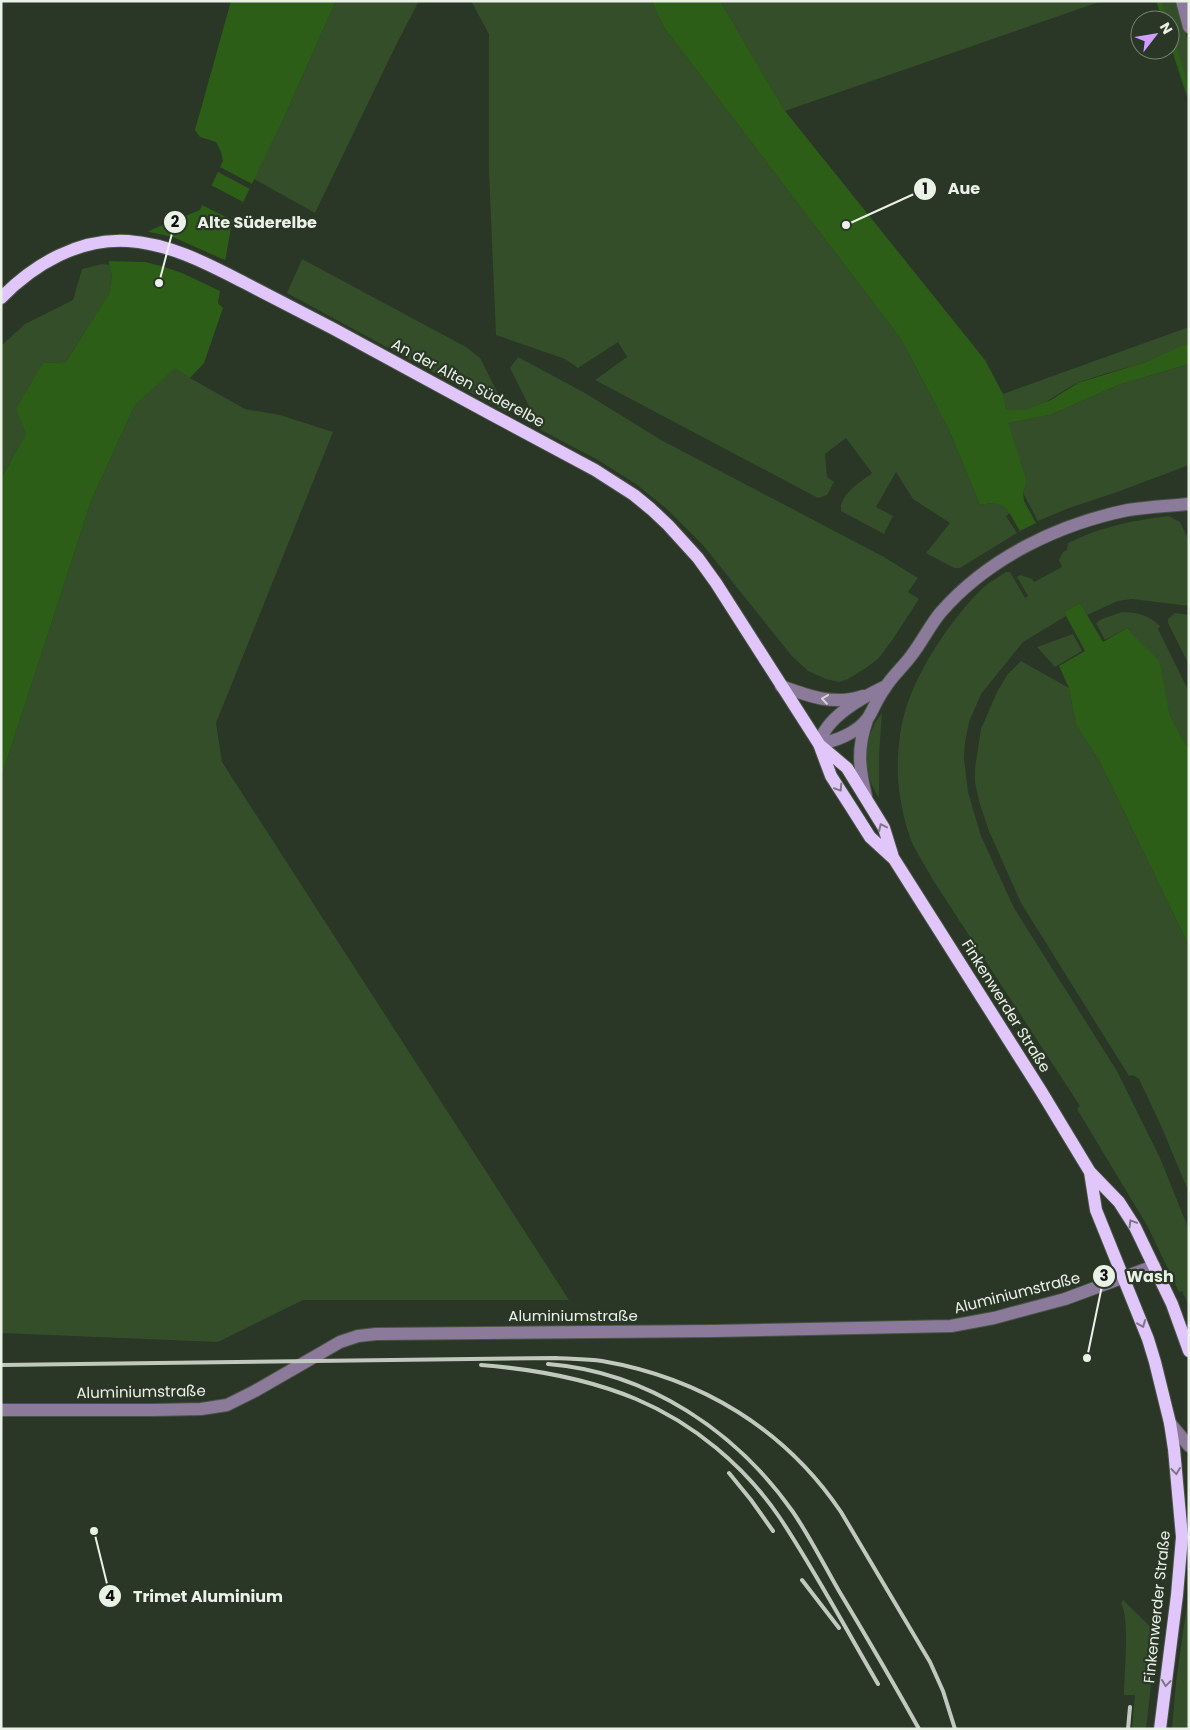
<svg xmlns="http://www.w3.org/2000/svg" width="1190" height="1730" font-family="Poppins,sans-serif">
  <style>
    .green { fill: #334e29 }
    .water { fill: #2d5e18 }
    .pier { fill: #2a3626 }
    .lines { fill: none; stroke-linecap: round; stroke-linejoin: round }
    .stream { stroke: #2d5e18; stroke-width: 4.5 }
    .minor-casing { stroke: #495445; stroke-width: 14 }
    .major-casing { stroke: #495445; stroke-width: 14 }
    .minor { stroke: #8b7a9a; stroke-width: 12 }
    .major { stroke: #e0c6fa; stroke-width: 12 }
    .rail { stroke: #c1c9be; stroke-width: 4 }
    .oneway { stroke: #d2d4d4 }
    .oneway2 { stroke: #7c7785 }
    .labels { text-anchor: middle; stroke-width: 4.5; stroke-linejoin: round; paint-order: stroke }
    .street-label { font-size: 15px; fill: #eaf2e8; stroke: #2a3626 }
    .leader { fill: none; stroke: #eaf2e8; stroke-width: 2 }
    .callout-dot { fill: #eaf2e8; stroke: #2a3626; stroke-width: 2 }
    .mark-label { font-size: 15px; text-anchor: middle; font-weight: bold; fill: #111 }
    .callout-label { font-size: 16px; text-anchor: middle; font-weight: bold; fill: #eaf2e8; stroke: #2a3626; stroke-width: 4.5; stroke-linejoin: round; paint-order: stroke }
  </style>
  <rect width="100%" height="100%" fill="#2a3626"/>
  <!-- green -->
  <path class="green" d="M336,1H419L397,43L315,213L254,179L282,122Z
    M471,1H652L663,26L901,339L949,430L980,505C993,502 1002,501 1010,513L1006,516L1017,533L960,568H954L926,553L950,523L913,499L896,472L876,507L893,516L884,534L841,511C839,494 861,482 872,473L846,438L825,454L827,477L834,482L827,495L818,498L595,380L627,357L618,342L578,368L565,359L496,335L489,172V34Z
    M720,1H1102L785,111Z
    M1156,1H1175L1189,44V103L1170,45V20H1162Z
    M302,259L466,347L480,358L508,413L287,293Z
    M102,264L111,265L112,275L109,293L66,362L43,363L26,433L1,479V346L25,324L73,300L82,269Z
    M1189,327V343C1155,363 1116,369 1080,382C1061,390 1046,406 1025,410C1020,411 1012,409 1006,409L1003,394Z
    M518,357L585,393L661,440L884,557L918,578L908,592L919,599L893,639L879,658L866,668L848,679L839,682L826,679L808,671L791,655L703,545L667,509L636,484L598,460L541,430L510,368Z
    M1189,364V465L1120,491L1069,508L1038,521L1023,493L1027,482L1007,423L1050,415L1118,385Z
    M175,367L190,378L245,409L280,415L333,432L216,723L222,762L569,1300H303L218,1342L1,1333V778L91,501L135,405Z
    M1169,516L1180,522L1189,541V606L1132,599L1118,601L1087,615L1080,603L1064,612L1066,616L1023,642L981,694L969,722L965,742L964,758L968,792L981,836L1014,908L1117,1071L1160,1158L1189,1230V1307L1182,1291L1179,1292L1148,1227L1077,1109L1080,1106L933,880C927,869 920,858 914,847C905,827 900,802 898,780C897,757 899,730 906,708C919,667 953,616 984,587C991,581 999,577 1006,572H1010L1025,598L1028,596L1017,577L1020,575L1032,579L1034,582L1062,567L1059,560L1063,552L1067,550L1068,543C1100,527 1134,520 1169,516Z
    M1122,612C1137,612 1149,615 1160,626L1158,629L1189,692V750L1170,716L1158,661L1127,628L1105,640L1096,623L1102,619Z
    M1175,613L1189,615V665L1168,623V619Z
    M1073,634L1082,651L1055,667L1037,647Z
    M1021,661L1069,688L1076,725L1099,760L1189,946V1193L1162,1128L1139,1079L1133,1075L1129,1076L1021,903L989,831L979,801L975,782V768L981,729L997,692L1007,675Z
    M882,713L879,755V798C876,792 871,785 869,777C863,758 868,728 882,713Z
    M1189,1590V1729H1172L1176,1682Z
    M1123,1600L1157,1633L1146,1729H1132L1135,1695H1124C1124,1677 1130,1617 1121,1604Z"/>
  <!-- water -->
  <path class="water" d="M231,1H336L282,122L231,227L218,303L223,308L204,363L190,378L175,368L135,405L91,501L1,778V479L26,433L16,409L43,363L66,362L109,293L112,275L107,255L153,229L200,210L223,161L221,152L216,142L200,137L195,130Z
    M652,1H720L785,111L985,360L1003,394L1006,409L1025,410L1051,400L1078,383L1146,362L1189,343V364L1118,385L1050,415L1008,423L1027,482L1023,493L1024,501L1036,523L1020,531C1007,510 1007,499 980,505L949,430L901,339L663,26Z
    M1080,603L1103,642L1127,628L1159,661L1170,716L1189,750V946L1099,760L1076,725L1069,688L1059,666L1085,651L1064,612Z"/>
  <!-- pier -->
  <path class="pier" d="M218,166L254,185L252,190L216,171Z
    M209,184L245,203L236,222L200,204Z
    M145,231L173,237L227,261L222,292L182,273L161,266L145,262L107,261L105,256L106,253Z"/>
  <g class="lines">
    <!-- stream -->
    <path class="stream" d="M1159,1L1165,20
      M1170,35L1189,94"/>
    <defs>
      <path id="minor" d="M1182,1L1189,27
        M781,686C808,696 835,706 863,696
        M886,686C861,698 826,717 819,744C836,741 857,733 868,718C874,708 878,697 885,688C892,676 903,667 911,656C922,642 930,625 941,612C988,558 1059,524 1128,510C1148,507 1169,506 1189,504
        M866,796C859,768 857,748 867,720
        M1,1410H154L201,1409L227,1405L255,1391L340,1342L358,1336L376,1334L713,1331L951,1326L994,1318L1065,1299L1154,1266
        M1170,1423L1189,1446"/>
      <path id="major" d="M1,298C34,264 79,238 128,241C171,244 208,264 245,283C274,298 303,313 332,328C420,376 507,423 595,470L634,495L651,509L668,525L698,558L716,583L819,744L831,776L851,807L870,837L894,859L1041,1091L1090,1172L1119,1202L1135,1227L1172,1304L1189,1351
        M821,746L847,768L884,828L893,857
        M1090,1172L1096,1210L1148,1339L1155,1362L1170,1423L1174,1449L1182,1537L1177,1595L1160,1729"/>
    </defs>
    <!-- minor casing -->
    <use href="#minor" class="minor-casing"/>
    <!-- major casing -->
    <use href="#major" class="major-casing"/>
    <!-- minor -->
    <use href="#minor" class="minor"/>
    <!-- major -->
    <use href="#major" class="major"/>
    <!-- rail -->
    <path class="rail" d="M548,1364C648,1372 736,1431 793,1512C810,1537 824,1565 839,1591C866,1636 893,1682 919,1729
      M1,1365L556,1358C571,1359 587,1359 602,1361C701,1378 785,1429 841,1512L930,1662L943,1691L955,1729
      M481,1365C532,1369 588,1379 636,1399C693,1423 745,1466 780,1518C815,1571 846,1629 878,1684
      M729,1473L751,1500L773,1531
      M802,1580L839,1628
      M1128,1729L1130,1707"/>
  </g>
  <!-- one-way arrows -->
  <defs><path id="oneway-chevron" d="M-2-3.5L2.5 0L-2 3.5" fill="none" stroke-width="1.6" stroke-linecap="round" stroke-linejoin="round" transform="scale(1.25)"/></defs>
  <use class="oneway" href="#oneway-chevron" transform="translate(825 699) rotate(-172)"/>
  <g class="oneway2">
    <use href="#oneway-chevron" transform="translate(839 788) rotate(57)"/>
    <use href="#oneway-chevron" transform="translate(882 827) rotate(-115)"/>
    <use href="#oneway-chevron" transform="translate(1132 1223) rotate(-121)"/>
    <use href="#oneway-chevron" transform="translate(1142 1324) rotate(68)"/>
    <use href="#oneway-chevron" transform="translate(1176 1471) rotate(83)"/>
    <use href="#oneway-chevron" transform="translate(1166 1683) rotate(97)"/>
  </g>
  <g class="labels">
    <!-- street labels -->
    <g class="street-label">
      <text transform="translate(468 383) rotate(28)" y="5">An der Alten Süderelbe</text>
      <text transform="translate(1006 1006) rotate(58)" y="5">Finkenwerder Straße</text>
      <text transform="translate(1017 1293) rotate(-14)" y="5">Aluminiumstraße</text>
      <text x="573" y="1321">Aluminiumstraße</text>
      <text transform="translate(141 1392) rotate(-1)" y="5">Aluminiumstraße</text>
      <text transform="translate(1157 1607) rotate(-84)" y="5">Finkenwerder Straße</text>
    </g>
  </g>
  <!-- callouts -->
  <path class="leader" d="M846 225L925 189M159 283L175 222M1087 1358L1104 1276M94 1531L110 1596"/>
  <g class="callout-dot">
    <circle cx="846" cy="225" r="5"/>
    <circle cx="159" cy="283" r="5"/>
    <circle cx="1087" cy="1358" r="5"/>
    <circle cx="94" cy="1531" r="5"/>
    <circle cx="925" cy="189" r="12"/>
    <circle cx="175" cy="222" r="12"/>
    <circle cx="1104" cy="1276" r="12"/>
    <circle cx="110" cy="1596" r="12"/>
  </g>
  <g class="mark-label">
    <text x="925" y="194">1</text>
    <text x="175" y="227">2</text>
    <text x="1104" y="1281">3</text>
    <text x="110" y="1601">4</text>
  </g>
  <g class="callout-label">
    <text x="964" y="194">Aue</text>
    <text x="257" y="228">Alte Süderelbe</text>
    <text x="1150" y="1282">Wash</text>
    <text x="208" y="1602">Trimet Aluminium</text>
  </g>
  <!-- border -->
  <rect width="1190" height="1730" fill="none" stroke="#eaf2e8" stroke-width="5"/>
  <!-- north arrow -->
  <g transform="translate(1155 35) rotate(59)"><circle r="24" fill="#2a3626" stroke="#778174"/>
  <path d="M0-4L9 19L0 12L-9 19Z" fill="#d19dfe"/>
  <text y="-8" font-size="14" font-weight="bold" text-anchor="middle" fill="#eaf2e8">N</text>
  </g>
</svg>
